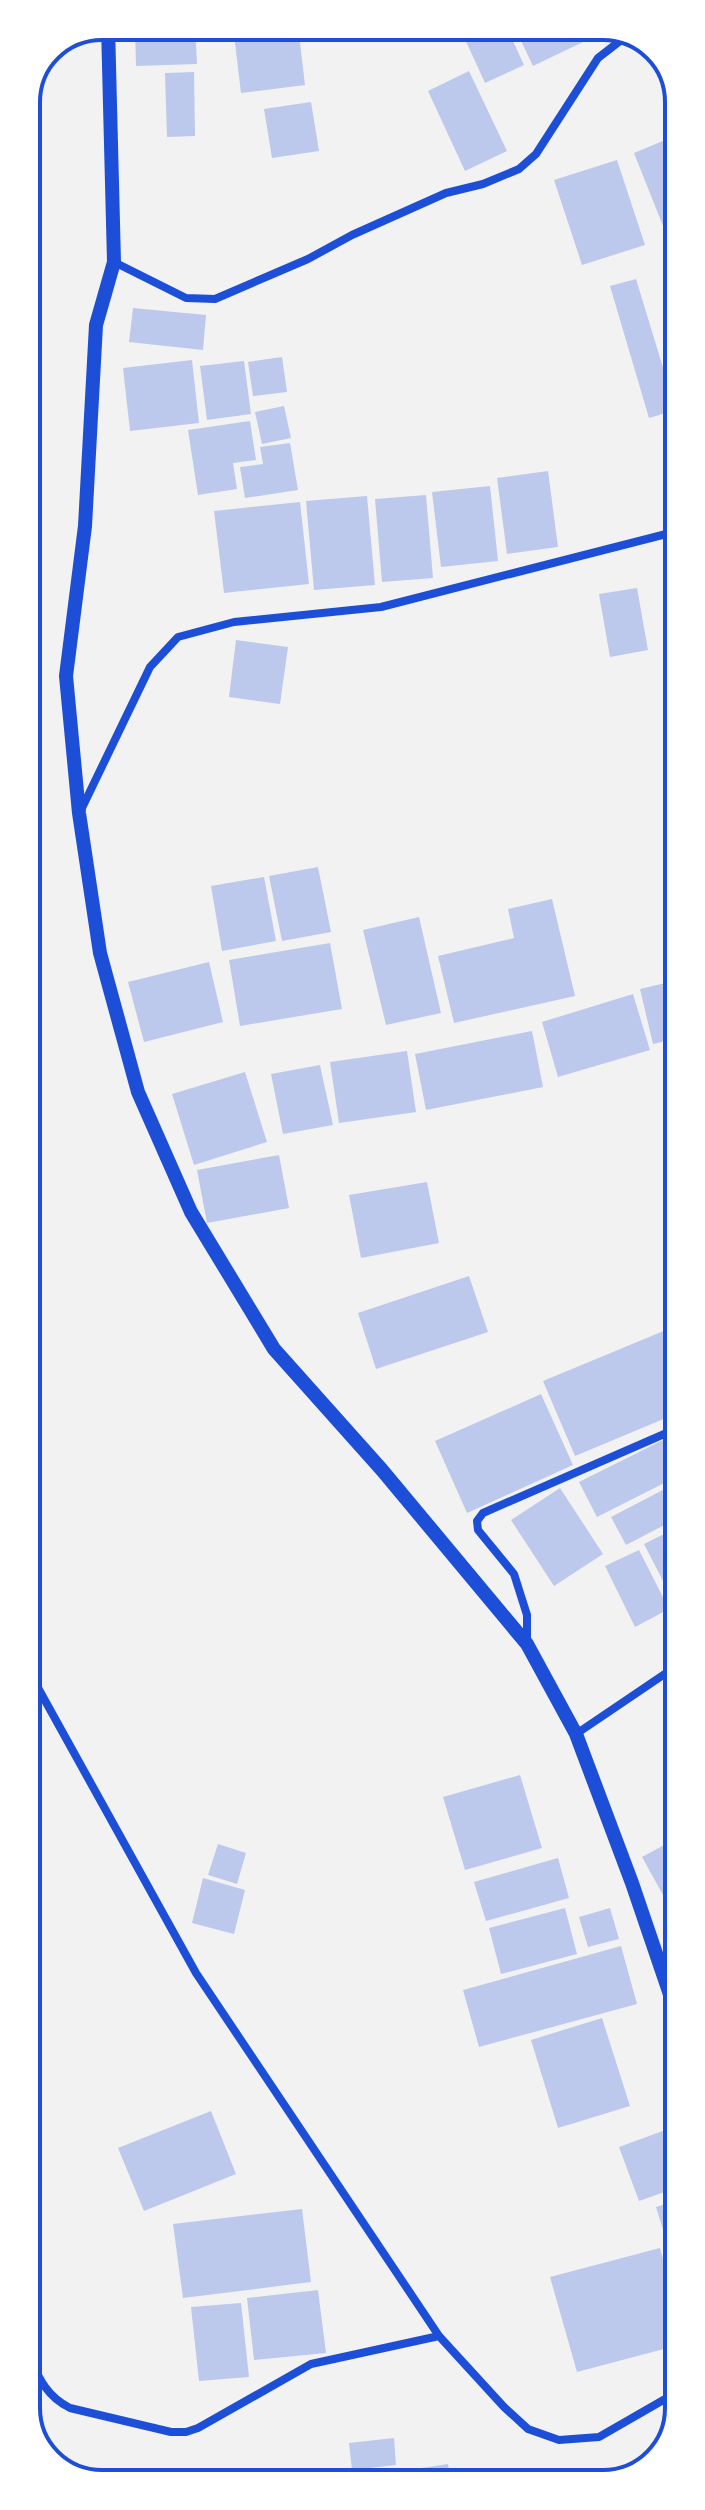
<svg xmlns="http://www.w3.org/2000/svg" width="705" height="2510" font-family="Raleway,sans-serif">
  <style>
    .building { fill: #bdc9ec }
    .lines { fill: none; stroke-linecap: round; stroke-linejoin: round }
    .minor { stroke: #1d4ed8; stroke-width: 8 }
    .tertiary { stroke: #1d4ed8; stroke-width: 14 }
    .rim { fill: none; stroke: #1d4ed8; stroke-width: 4 }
  </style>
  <rect width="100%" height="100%" fill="#f2f2f2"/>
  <!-- building -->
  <path class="building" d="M135,26H195L197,64L136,66Z
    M233,26H298L305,85L241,93Z
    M459,26H506L524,65L485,83Z
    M514,26L608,27L610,29L533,66Z
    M469,71L507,151L465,171L428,91Z
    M194,72L195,136L167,137L165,73Z
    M311,102L319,151L272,158L264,109Z
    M677,135L678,220L663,226L634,153Z
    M617,160L645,245L582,265L554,180Z
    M636,279L676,410L649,418L610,286Z
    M133,308L206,315L203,350L129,342Z
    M282,357L287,392L253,396L248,362Z
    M192,360L199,423L130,431L123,368Z
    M244,361L251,414L207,420L200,366Z
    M284,406L291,438L262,444L255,412Z
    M250,421L256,460L233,463L237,489L198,495L188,430Z
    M290,443L298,490L245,498L240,467L263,464L260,447Z
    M548,471L558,547L507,554L497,478Z
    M490,486L498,561L441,567L432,492Z
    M426,495L433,578L382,582L375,499Z
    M367,496L375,585L314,590L306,501Z
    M300,502L309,584L224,593L214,511Z
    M637,588L648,650L610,657L599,594Z
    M236,640L288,647L280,704L229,697Z
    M318,867L331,932L282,941L269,876Z
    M264,877L276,941L222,951L211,886Z
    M552,899L575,996L454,1023L438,956L514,938L508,909Z
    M419,917L441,1013L386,1025L363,930Z
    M330,943L342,1009L240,1026L229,960Z
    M209,962L223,1022L144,1042L128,982Z
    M678,980V1038L653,1044L640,989Z
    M633,994L650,1050L558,1077L542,1022Z
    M532,1031L543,1087L426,1110L415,1054Z
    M407,1051L416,1112L339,1123L330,1062Z
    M320,1065L333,1125L283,1134L271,1074Z
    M245,1072L267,1142L194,1165L172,1094Z
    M279,1155L289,1208L207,1223L197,1170Z
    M427,1182L439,1243L361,1258L349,1195Z
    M469,1276L488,1332L376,1369L358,1313Z
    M678,1325V1413L575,1456L543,1381Z
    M541,1394L573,1465L467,1513L435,1441Z
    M667,1438L678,1459V1476L597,1517L579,1482Z
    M678,1482V1518L626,1545L611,1517Z
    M560,1488L603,1554L554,1586L511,1520Z
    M670,1531L678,1548V1610L644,1544Z
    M639,1550L669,1609L635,1627L605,1566Z
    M520,1775L542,1848L465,1870L443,1797Z
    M679,1837V1924L642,1857Z
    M218,1844L246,1853L237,1884L208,1875Z
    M558,1858L569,1898L486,1921L474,1882Z
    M203,1878L245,1890L234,1934L192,1923Z
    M565,1908L577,1954L501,1974L489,1928Z
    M610,1908L619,1939L588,1947L579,1917Z
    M621,1946L637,2004L479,2047L463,1990Z
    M602,2018L630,2106L558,2128L531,2040Z
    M211,2111L236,2174L144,2211L118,2148Z
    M679,2125V2187L639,2201L619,2147Z
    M679,2200V2249L670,2252L656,2207Z
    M302,2209L311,2282L183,2298L173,2224Z
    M660,2248L679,2317V2345L577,2372L550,2277Z
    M318,2290L326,2353L254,2360L247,2298Z
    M27,2293L41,2302L27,2323Z
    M241,2303L249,2377L199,2381L191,2307Z
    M394,2438L396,2465L352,2470L349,2443Z
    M448,2464L451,2483H397L395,2472Z
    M390,2479L391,2483H371L370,2481Z"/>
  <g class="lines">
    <!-- minor -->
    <path class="minor" d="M114,262L186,298L215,299L308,259L352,235L446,193L483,184L519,169L536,154L598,58L629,34
      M81,810L150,667L178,637L234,622L381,607L678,531
      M527,1643V1615L514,1574L478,1530L477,1521L483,1513L678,1428
      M27,1668L196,1973L439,2336L504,2407L528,2429L559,2440L599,2437L679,2391
      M576,1734L678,1665
      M28,2354C39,2378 46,2396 70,2408L171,2432H186L198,2428L311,2364L439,2336"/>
    <!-- tertiary -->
    <path class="tertiary" d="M108,26L114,262L96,325L85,526L66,676L79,813L100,953L138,1092L191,1212L274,1349L382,1470L527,1644L576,1734L632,1883L679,2021"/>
  </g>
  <!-- crop -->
  <path d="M0 0H705V2510H0ZM102 40H603A62 62 0 0 1 665 102V2408A62 62 0 0 1 603 2470H102A62 62 0 0 1 40 2408V102A62 62 0 0 1 102 40Z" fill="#fff" fill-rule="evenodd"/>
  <path class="rim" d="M102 40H603A62 62 0 0 1 665 102V2408A62 62 0 0 1 603 2470H102A62 62 0 0 1 40 2408V102A62 62 0 0 1 102 40Z"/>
</svg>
